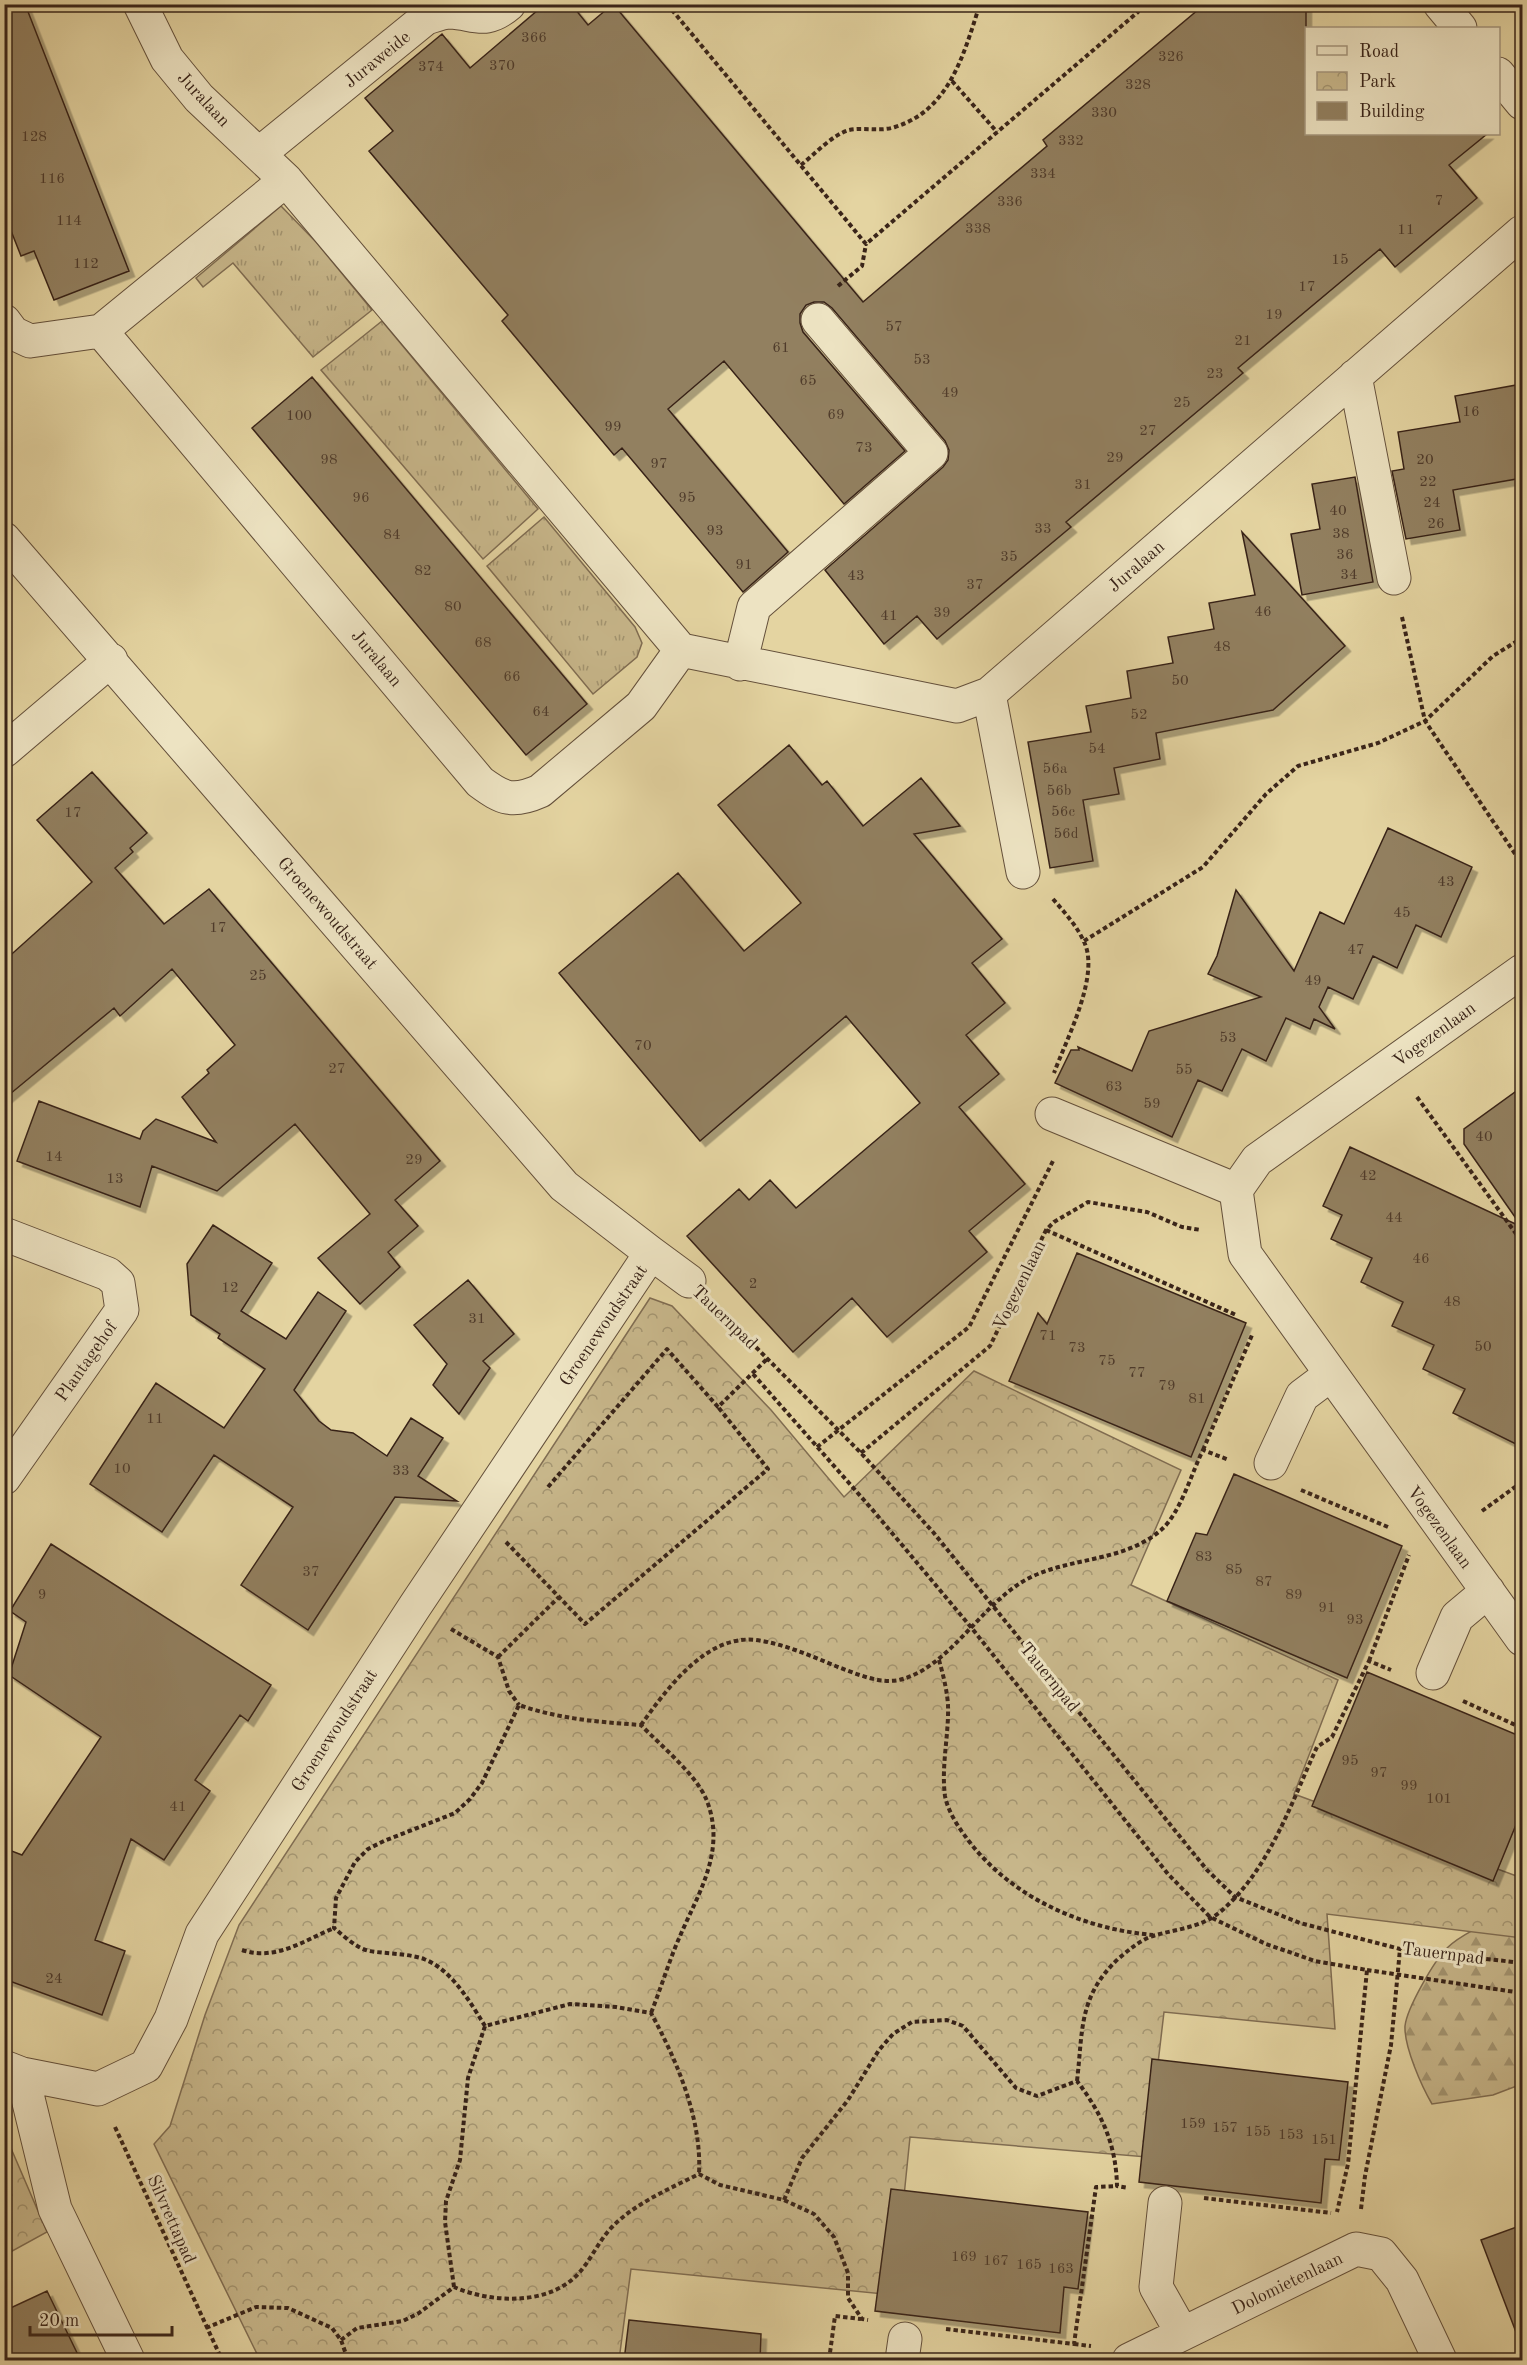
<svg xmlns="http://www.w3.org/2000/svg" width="1527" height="2365" font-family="'Old Standard TT',serif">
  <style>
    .grass { fill: url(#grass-tufts); stroke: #806d52; stroke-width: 1.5 }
    .forest { fill: url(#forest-firs); stroke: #806d52; stroke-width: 1.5 }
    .park { fill: url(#park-crowns); stroke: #806d52; stroke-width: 1.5 }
    .building { fill: #928060; stroke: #392419; stroke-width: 1.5; filter: url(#shadow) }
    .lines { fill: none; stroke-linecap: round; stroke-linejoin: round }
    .minor-casing { stroke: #64503b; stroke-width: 35 }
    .path { stroke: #392419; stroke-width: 4; stroke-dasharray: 4.5 3; stroke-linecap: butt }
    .minor { stroke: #ede3c2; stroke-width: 33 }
    .labels { text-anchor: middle; stroke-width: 6; stroke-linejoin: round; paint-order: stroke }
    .number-label { font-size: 15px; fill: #4f3b2b }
    .street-label { font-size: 18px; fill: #392419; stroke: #ede3c2 }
  </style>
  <defs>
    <pattern id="grass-tufts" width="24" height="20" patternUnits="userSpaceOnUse" patternTransform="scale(1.5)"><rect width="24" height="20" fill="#c7b68a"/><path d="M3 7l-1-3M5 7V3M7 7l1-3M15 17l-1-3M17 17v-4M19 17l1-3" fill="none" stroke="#a39470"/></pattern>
    <pattern id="forest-firs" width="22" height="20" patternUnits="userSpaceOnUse" patternTransform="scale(1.5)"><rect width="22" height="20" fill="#c7b68a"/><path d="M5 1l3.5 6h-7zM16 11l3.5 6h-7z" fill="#a39470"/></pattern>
    <pattern id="park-crowns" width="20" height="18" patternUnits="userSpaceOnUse" patternTransform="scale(1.5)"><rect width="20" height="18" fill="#c7b68a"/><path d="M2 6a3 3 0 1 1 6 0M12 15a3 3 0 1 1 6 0" fill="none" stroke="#a39470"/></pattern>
    <filter id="shadow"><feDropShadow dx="5.5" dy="5.5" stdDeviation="0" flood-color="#0004"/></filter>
  </defs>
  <rect width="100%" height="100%" fill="#e4d4a1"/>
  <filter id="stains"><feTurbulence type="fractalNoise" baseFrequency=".00333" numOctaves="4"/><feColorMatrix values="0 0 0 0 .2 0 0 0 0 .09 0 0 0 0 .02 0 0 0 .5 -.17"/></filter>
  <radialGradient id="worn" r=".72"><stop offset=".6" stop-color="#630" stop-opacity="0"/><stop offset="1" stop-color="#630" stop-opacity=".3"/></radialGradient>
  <!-- grass -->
  <path class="grass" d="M281,206L316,242L372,310L313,357L233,263L203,287L196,278Z
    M382,321L538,509L483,559L321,370Z
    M544,517L635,627L642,643L637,657L593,694L487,566Z"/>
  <!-- forest -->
  <path class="forest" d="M1477,1928L1522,1934V2084L1493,2095L1432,2104C1422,2087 1404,2047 1405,2026C1407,2008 1434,1961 1447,1948C1456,1939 1466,1934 1477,1928Z"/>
  <!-- park -->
  <path class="park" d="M650,1298L672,1306L771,1410L844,1497L974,1371L1181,1470L1131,1585L1338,1680L1294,1794L1522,1878V1938L1327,1914L1335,2029L1164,2012L1147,2157L910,2137L894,2295L631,2269L619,2360H260L154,2144L170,2126L205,2015L239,1925Z
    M4,2132L47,2232L5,2255H4Z"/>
  <!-- building -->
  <path class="building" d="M4,4H25L129,271L54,300L34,251L21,256L4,213Z
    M545,4H571L588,25L613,4L863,302L1047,146L1043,140L1205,4H1306V134H1487L1449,165L1477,198L1395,267L1380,249L1238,368L1243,373L1066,522L1071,527L937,639L917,616L884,644L825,570L943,467L948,460L949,450L945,441L832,308L824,302H814L806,305L800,314V323L803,332L905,451L844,504L724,361L668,409L788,552L743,592L622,448L614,455L502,321L508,315L369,151L393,131L365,98L442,34L470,68Z
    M312,377L587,704L526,755L252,428Z
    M1522,384V478L1453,490L1460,530L1406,539L1392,471L1404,469L1398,432L1460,422L1455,396Z
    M1355,477L1373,582L1302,595L1291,534L1320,529L1312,484Z
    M1242,532L1345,646L1273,710L1156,733L1160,759L1114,768L1119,794L1083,800L1093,861L1050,868L1028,742L1091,732L1086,706L1131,698L1127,671L1173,663L1168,637L1214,629L1209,603L1255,595Z
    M789,745L822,785L827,781L863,826L921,778L960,826L914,834L1002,939L972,963L1005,1003L966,1035L999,1074L959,1107L1025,1184L969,1231L987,1252L887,1337L852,1298L793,1352L687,1236L739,1189L749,1200L770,1180L796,1208L920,1103L846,1016L700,1141L559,973L678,873L744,951L801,903L718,805Z
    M92,772L147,833L130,848L133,852L115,868L164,924L209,889L440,1161L395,1200L418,1226L388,1252L400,1267L360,1304L318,1258L370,1214L295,1124L217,1191L152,1166L140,1207L17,1161L39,1101L140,1139L143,1131L156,1119L216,1142L182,1097L209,1073L207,1070L235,1045L172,969L120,1016L114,1008L4,1099V961L92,882L37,820Z
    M1388,828L1472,867L1441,937L1416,925L1397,968L1373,956L1353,999L1328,987L1319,1007L1335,1029L1314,1019L1310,1029L1286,1018L1266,1061L1242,1049L1222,1091L1198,1080L1172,1137L1055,1083L1071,1050H1079L1078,1047L1132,1071L1149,1031L1261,997L1208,974L1217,956L1236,890L1294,971L1320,912L1344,924Z
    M1522,1087V1227L1464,1144V1129Z
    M1350,1147L1522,1227V1447L1453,1413L1465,1389L1423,1369L1434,1345L1392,1326L1403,1302L1361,1282L1372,1258L1331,1239L1342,1215L1323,1206Z
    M213,1225L272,1263L241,1311L286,1339L318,1292L346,1311L294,1390L319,1421L331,1430L353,1433L387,1456L411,1418L443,1438L418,1476L457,1501L395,1497L308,1630L241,1585L293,1507L214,1455L162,1532L90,1484L156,1383L224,1428L265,1369L218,1338L220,1334L191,1315L187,1264Z
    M1077,1253L1246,1323L1191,1457L1009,1381L1038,1313L1047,1324Z
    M468,1280L514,1334L483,1361L490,1368L459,1414L433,1385L447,1364L414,1325Z
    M1234,1474L1402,1546L1347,1678L1167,1601L1196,1533L1207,1535Z
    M51,1544L271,1685L248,1721L240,1715L195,1780L210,1791L164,1860L131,1839L95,1940L125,1951L102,2015L4,1979V1848L22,1855L101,1737L9,1675L26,1622L10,1611Z
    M1367,1672L1522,1737V1810L1493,1881L1312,1806Z
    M1152,2059L1348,2082L1339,2160L1325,2159L1321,2203L1139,2182Z
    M891,2189L1088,2212L1078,2289L1064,2287L1060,2333L875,2311Z
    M1522,2225V2339L1519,2340L1481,2240Z
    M47,2291L81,2361H4V2311Z
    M629,2320L761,2334L760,2361H624Z"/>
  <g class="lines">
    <defs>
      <path id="minor" d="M140,4L167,59L199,98L286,180L681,650L957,706L989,694L1522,232
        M1440,4L1460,28
        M1498,74L1522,103
        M259,154L426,18C433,16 443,12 450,12C475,13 485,25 509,4
        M4,321L13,333L30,341L101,331L286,180
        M101,331L480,782C503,799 513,803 540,791L641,706L681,650
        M1355,376L1394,578
        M4,539L564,1186L651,1253L415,1606L202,1934L171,2019L146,2066L98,2089L22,2074L4,2067
        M740,664L754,607L931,453L818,320
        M989,694L1023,872
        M4,751L111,660
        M1522,971L1257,1160L1236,1190L1245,1254L1522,1639
        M1052,1114L1236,1190
        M4,1234L108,1274L118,1283L122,1310L4,1478
        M651,1253L689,1281
        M1271,1463L1302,1396L1330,1375
        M1433,1673L1457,1617L1488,1591
        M22,2074L55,2209L128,2360
        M1165,2203L1156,2287L1182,2333
        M902,2360L905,2339
        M1129,2360L1356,2249L1381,2254L1402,2280L1440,2360"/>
    </defs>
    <!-- minor casing -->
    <use href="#minor" class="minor-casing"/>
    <!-- path -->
    <path class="path" d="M667,4L866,244L1138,12L1140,4
      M952,81L997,132
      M801,165C815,154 832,135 849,130C864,127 880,132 895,127C950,110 964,53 980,4
      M838,286L862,266L866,244
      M1402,617L1425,721L1522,864
      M1053,899C1065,913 1078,927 1085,944C1099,978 1066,1040 1054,1073
      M1084,941L1203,867L1266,794L1298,766L1378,743L1425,721L1493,656L1522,638
      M1417,1097L1522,1242
      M1046,1230L1236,1315
      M719,1310L861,1453L933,1532L1207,1870L1235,1897L1300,1923L1400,1949L1522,1963
      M753,1374L871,1508L970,1626L1168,1874L1210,1917L1266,1944L1315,1961L1367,1970L1348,2164L1337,2212
      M817,1447L969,1327L1053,1161
      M1203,1450L1252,1335
      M861,1453L990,1346L1046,1230L1054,1222L1088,1202L1147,1212L1182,1227L1201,1230
      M548,1487L667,1349L718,1407L768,1358
      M1301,1490L1388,1527
      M1482,1511L1522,1482
      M506,1542L585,1624L768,1469L718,1407
      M451,1629L498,1657L509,1691L519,1705
      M498,1657L559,1597
      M939,1660C943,1674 947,1690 948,1705C949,1735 941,1766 945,1796C948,1812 959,1828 968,1840C1012,1898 1083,1929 1153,1935
      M1369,1661L1409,1555
      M1463,1701L1522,1728
      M641,1725C666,1690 706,1634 756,1640C785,1644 811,1656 838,1667C857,1674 879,1684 899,1680C947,1669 979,1608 1022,1582C1065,1556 1122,1564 1161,1530C1180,1514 1192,1472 1203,1450L1229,1460
      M1522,1833L1518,1842L1522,1863
      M242,1950C276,1961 303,1941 334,1928
      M1367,1970L1522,1993
      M485,2026C470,2002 452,1970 424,1959C406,1953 387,1954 369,1951C356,1948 344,1936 334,1928L336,1898L355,1862L368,1849L384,1841L455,1813L470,1799L482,1783L519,1705C559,1719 599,1722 641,1725C661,1746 697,1775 707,1801C726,1851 699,1892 680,1936C669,1961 661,1988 651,2013
      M1077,2081C1083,2031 1078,1997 1118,1959C1130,1949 1141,1939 1156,1935C1178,1929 1202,1927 1220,1912C1269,1871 1291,1803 1317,1747L1332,1737L1369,1661L1391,1670
      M115,2127L222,2360
      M1204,2198L1331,2213
      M784,2200L802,2158L848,2100L879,2050L893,2034L912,2022L947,2020L963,2026L1016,2088L1037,2096L1077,2081C1102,2114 1116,2144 1117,2186L1128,2188
      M1361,2209L1365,2176L1391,2045L1400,1949
      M454,2287L445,2222L446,2201L460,2160L468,2078L485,2026L570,2004L616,2007L651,2013C677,2061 702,2119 699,2174
      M206,2328L256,2307L288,2308L332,2328L341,2340L348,2360
      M946,2329L1074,2344L1096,2187L1117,2186
      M341,2340L357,2328L403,2321L419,2313L454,2287C491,2303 548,2306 578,2274C591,2260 599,2240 613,2226C636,2203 669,2189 699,2174L720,2185L784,2200L814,2214L834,2237L848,2273V2298L862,2319L868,2320
      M1074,2344L1091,2346
      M829,2360L835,2316L861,2319"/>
    <!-- minor -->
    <use href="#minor" class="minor"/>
  </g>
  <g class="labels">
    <!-- number labels -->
    <g class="number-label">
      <text x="534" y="42">366</text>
      <text x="1171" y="61">326</text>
      <text x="502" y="70">370</text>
      <text x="431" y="71">374</text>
      <text x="1138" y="89">328</text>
      <text x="1104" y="117">330</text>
      <text x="34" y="141">128</text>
      <text x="1071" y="145">332</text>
      <text x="1043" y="178">334</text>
      <text x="52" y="183">116</text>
      <text x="1439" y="205">7</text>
      <text x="1010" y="206">336</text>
      <text x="69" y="225">114</text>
      <text x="978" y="233">338</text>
      <text x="1406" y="234">11</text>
      <text x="1340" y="264">15</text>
      <text x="86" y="268">112</text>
      <text x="1307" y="291">17</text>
      <text x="1274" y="319">19</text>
      <text x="894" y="331">57</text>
      <text x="1243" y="345">21</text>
      <text x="781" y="352">61</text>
      <text x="922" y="364">53</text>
      <text x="1215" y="378">23</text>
      <text x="808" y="385">65</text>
      <text x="950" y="397">49</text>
      <text x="1182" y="407">25</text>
      <text x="1471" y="416">16</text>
      <text x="836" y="419">69</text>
      <text x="299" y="420">100</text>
      <text x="613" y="431">99</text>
      <text x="1148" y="435">27</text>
      <text x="864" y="452">73</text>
      <text x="1115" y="462">29</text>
      <text x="329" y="464">98</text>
      <text x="1425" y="464">20</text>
      <text x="659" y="468">97</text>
      <text x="1428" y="486">22</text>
      <text x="1083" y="489">31</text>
      <text x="361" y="502">96</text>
      <text x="687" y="502">95</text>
      <text x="1432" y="507">24</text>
      <text x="1338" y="515">40</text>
      <text x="1436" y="528">26</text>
      <text x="1043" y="533">33</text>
      <text x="715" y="535">93</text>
      <text x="1341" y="538">38</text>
      <text x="392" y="539">84</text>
      <text x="1345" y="559">36</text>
      <text x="1009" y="561">35</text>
      <text x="744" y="569">91</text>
      <text x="423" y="575">82</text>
      <text x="1349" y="579">34</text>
      <text x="856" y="580">43</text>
      <text x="975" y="589">37</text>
      <text x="453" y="611">80</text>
      <text x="1263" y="616">46</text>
      <text x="942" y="617">39</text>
      <text x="889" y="620">41</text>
      <text x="483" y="647">68</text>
      <text x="1222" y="651">48</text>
      <text x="512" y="681">66</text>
      <text x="1180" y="685">50</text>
      <text x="541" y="716">64</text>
      <text x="1139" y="719">52</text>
      <text x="1097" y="753">54</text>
      <text x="1055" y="773">56a</text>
      <text x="1059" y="795">56b</text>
      <text x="1063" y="816">56c</text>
      <text x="73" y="817">17</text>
      <text x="1066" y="838">56d</text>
      <text x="1446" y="886">43</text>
      <text x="1402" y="917">45</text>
      <text x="218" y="932">17</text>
      <text x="1356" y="954">47</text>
      <text x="258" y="980">25</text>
      <text x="1313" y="985">49</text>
      <text x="1228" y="1042">53</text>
      <text x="643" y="1050">70</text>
      <text x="337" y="1073">27</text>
      <text x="1184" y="1074">55</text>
      <text x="1114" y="1091">63</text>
      <text x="1152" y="1108">59</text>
      <text x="1484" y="1141">40</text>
      <text x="54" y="1161">14</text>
      <text x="414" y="1164">29</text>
      <text x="1368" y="1180">42</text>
      <text x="115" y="1183">13</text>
      <text x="1394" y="1222">44</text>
      <text x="1421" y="1263">46</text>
      <text x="753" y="1288">2</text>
      <text x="230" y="1292">12</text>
      <text x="1452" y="1306">48</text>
      <text x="477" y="1323">31</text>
      <text x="1048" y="1340">71</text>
      <text x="1483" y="1351">50</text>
      <text x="1077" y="1352">73</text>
      <text x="1107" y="1365">75</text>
      <text x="1137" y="1377">77</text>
      <text x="1167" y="1390">79</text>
      <text x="1197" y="1403">81</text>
      <text x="155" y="1423">11</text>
      <text x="122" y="1473">10</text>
      <text x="401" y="1475">33</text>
      <text x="1204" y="1561">83</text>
      <text x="1234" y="1574">85</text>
      <text x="311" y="1576">37</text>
      <text x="1264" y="1586">87</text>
      <text x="42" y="1599">9</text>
      <text x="1294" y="1599">89</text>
      <text x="1327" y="1612">91</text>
      <text x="1355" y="1624">93</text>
      <text x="1350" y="1765">95</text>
      <text x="1379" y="1777">97</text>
      <text x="1409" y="1790">99</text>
      <text x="1439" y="1803">101</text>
      <text x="178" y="1811">41</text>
      <text x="54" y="1983">24</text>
      <text x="1193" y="2128">159</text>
      <text x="1225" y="2132">157</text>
      <text x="1258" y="2136">155</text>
      <text x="1291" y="2139">153</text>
      <text x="1324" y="2144">151</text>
      <text x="964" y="2261">169</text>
      <text x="996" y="2265">167</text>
      <text x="1029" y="2269">165</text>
      <text x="1061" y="2273">163</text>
    </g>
    <!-- street labels -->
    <g class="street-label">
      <text transform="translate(377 59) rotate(-39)" y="6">Juraweide</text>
      <text transform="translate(204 99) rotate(47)" y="6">Juralaan</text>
      <text transform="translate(1136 566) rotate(-41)" y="6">Juralaan</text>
      <text transform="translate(377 658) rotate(50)" y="6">Juralaan</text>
      <text transform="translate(328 913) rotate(49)" y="6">Groenewoudstraat</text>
      <text transform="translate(1434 1034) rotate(-36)" y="6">Vogezenlaan</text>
      <text transform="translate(1019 1285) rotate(-64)" y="6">Vogezenlaan</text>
      <text transform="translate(725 1317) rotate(44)" y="6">Tauernpad</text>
      <text transform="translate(603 1325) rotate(-56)" y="6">Groenewoudstraat</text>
      <text transform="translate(86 1361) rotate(-55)" y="6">Plantagehof</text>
      <text transform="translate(1440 1527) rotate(54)" y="6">Vogezenlaan</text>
      <text transform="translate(1050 1677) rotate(51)" y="6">Tauernpad</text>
      <text transform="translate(334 1730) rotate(-57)" y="6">Groenewoudstraat</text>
      <text transform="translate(1443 1953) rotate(7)" y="6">Tauernpad</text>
      <text transform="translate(172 2219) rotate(66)" y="6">Silvrettapad</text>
      <text transform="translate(1287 2283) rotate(-26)" y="6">Dolomietenlaan</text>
    </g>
  </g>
  <!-- margin -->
  <rect width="1527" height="2365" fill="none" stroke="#e4d4a1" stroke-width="24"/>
  <rect x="6" y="6" width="1515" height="2353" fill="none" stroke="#392419" stroke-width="3"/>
  <rect x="12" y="12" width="1503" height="2341" fill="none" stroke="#392419" stroke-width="1.5"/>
  <!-- legend -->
  <rect x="1305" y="27" width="195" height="108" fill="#ede3c2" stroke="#a5977e" stroke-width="1.5"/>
  <rect x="1317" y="46" width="30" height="9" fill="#ede3c2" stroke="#a5977e" stroke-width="1.5"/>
  <text x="1359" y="57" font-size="18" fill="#392419">Road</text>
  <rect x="1317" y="72" width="30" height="18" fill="url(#park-crowns)" stroke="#a5977e" stroke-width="1.5"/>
  <text x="1359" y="87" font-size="18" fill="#392419">Park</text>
  <rect x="1317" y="102" width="30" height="18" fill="#928060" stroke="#a5977e" stroke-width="1.5"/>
  <text x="1359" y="117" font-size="18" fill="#392419">Building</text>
  <!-- scale -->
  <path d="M30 2326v9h142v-9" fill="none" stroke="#392419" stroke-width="3"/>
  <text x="39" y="2326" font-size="18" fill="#392419" stroke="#ede3c2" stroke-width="4.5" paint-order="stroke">20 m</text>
  <rect width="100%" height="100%" filter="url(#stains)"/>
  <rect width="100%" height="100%" fill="url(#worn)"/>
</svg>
